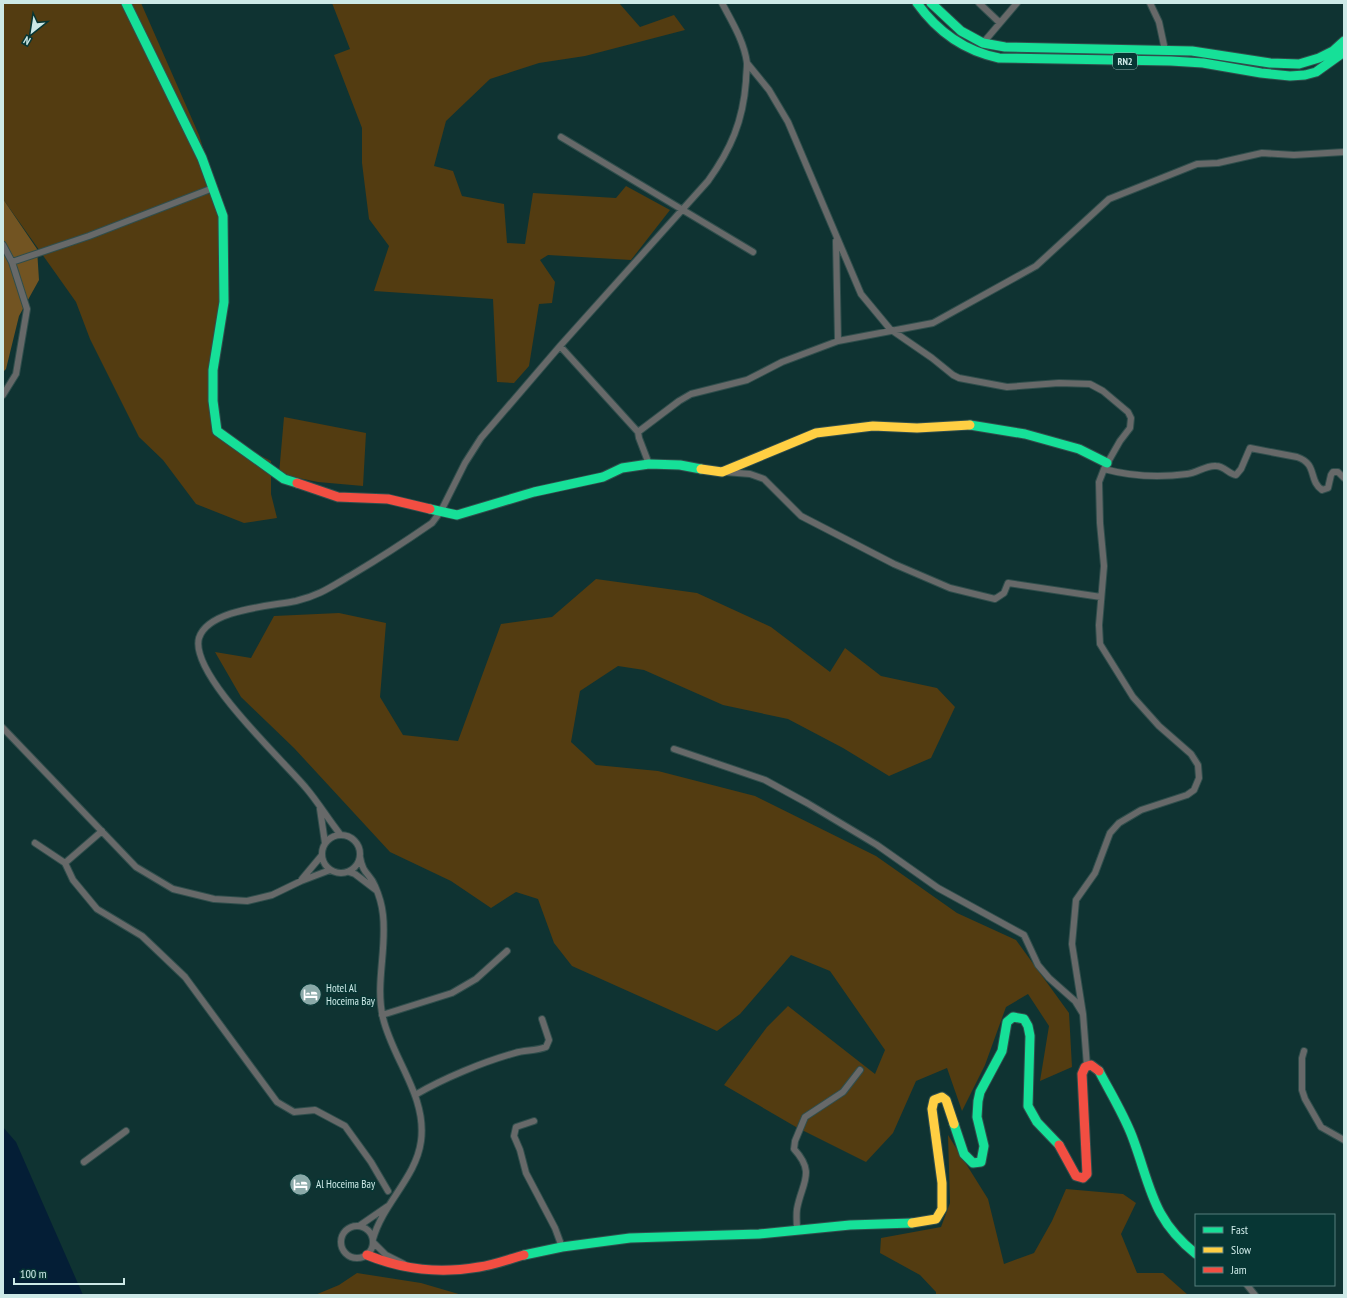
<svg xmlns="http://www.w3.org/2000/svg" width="1347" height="1298" font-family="'PT Sans Narrow',sans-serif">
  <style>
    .green { fill: #533c11 }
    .forest { fill: #725422 }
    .water { fill: #041e36 }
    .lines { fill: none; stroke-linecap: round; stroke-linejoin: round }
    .street-casing { stroke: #304e4c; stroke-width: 8 }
    .fast-casing { stroke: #304e4c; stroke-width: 11 }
    .slow-casing { stroke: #304e4c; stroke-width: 11 }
    .jam-casing { stroke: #304e4c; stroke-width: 11 }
    .street { stroke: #676969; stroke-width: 6 }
    .fast { stroke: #16e098; stroke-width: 9 }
    .slow { stroke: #ffcf43; stroke-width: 9 }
    .jam { stroke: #f24e42; stroke-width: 9 }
    .labels { text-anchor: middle; stroke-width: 3; stroke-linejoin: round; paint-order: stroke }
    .shield { fill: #073634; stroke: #92b3b1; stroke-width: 1 }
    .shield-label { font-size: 10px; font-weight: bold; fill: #cde9e7 }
    .poi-label { font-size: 11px; fill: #cde9e7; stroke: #073634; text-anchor: start }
  </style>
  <rect width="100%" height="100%" fill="#0f3332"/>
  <!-- green -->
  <path class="green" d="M3,3H141L199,135L226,221L216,379L217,433L271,461V494L277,518L244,523L196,504L163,460L139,437L90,339L76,302L3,199Z
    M332,3H619L640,27L674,15L685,30L585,56L539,63L490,79L446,121L434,166L453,171L462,196L504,204L507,243L525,244L533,193L616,198L626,186L670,210L631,260L548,255L540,260L555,282L552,303L539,304L529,366L514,383L497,382L493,299L374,291L389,246L369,219L362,163V128L334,55L350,49Z
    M284,417L366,433L363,486L318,482L279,474Z
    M596,579L697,593L771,627L830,672L845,648L881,676L937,688L955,707L931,758L889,776L843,748L788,719L723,705L644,670L618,666L580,691L571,742L596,765L658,771L755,796L876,856L957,913L1016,940L1069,1013L1072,1067L1040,1081L1049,1026L1028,994L1006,1007L985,1065L962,1111L947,1068L916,1081L893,1133L866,1162L796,1127L724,1085L767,1027L788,1006L875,1074L885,1050L830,971L791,955L740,1014L717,1031L572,966L554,943L538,899L516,892L491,908L451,881L390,852L294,748L241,697L215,652L251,658L274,616L339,613L386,623L380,697L403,735L458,741L501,624L552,617Z
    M948,1135L988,1199L1004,1264L1034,1253L1052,1221L1066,1189L1123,1194L1136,1203L1121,1234L1137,1273H1163L1188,1295H936V1292L920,1275L880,1253L881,1238L941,1227L950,1203Z
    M357,1273L421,1283L462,1295H315L339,1285Z"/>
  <!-- forest -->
  <path class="forest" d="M3,199L37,249L39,280L19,316L6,369L3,372Z"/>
  <!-- water -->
  <path class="water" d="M3,1127L16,1142L83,1295H3Z"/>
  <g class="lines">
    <defs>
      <path id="street" d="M979,3L1000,23
        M1150,3L1159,22L1165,50
        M983,43L1017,3
        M747,63L769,90L788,122L861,294L890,329L932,358L953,375L959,378L1007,387L1059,383L1090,384L1103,391L1128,412L1131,418L1130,428L1120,441L1104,469L1099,482L1100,523L1104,566L1099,625L1100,644L1133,697L1159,726L1191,754L1198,765L1199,778L1194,790L1187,795L1141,810L1119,823L1110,833L1095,873L1076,900L1072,944L1083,1014
        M561,137L753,252
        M836,241L838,341
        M3,245L12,262L27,309L16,374L3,395
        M12,262L89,236L213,188
        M560,346L638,432L639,438L649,464
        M638,432L679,401L691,394L747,380L782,362L838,341L933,323L1036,266L1109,199L1177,172L1197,164L1218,163L1262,153L1294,155L1344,152
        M1104,469C1130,476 1159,478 1187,474C1197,473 1206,465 1216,466C1224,466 1229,474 1236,475L1241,469L1250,448L1297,457C1318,464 1308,480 1322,490L1328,488L1331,475L1333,472H1338L1344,478
        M725,472L750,474L764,479L801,516L894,564L950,588L995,599L1004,593L1008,583L1101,597
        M3,728L136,867L173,889L214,899L247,901L272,895L301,881L330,870
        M674,749L765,780L807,803L877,845L938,888L1024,935L1038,965L1049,978L1075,1001L1083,1014L1087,1066
        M320,809L325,843
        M340,834C328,819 318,802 306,788C284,761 189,674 199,638C208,609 272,606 296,601C321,595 332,586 353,574C380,558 406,541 432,523L441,511L465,463L481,438L560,346L708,181C731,149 743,121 746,81C746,75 747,69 747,63C744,41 732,22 722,3
        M322 854a19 19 0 1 1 38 0a19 19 0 1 1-38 0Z
        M35,843L65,863L73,880L97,909L142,936L185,977L277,1102L294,1112L315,1110L345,1126L371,1162L388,1191
        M360,857C363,875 370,873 375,886C379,895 382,905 383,915C387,950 375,984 383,1018C393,1060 427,1096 421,1141C416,1178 383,1203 373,1239
        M65,863L102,831
        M349,872L355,874L376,890
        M302,879L322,855
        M382,1015L452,993L476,979L507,951
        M1304,1051L1302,1058V1090L1305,1099L1321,1127L1344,1140
        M415,1095C444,1078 483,1062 515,1053C525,1050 536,1051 546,1047L549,1040L542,1019
        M534,1121L516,1127L514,1136L520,1150L526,1173L555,1228L562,1247
        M84,1162L126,1131
        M341 1242a16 16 0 1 1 32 0a16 16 0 1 1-32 0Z
        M359,1226L388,1206
        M797,1231C797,1224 796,1216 797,1209C802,1182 816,1173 794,1149L795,1141L805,1117L843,1092L860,1070
        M373,1242L386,1255L404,1264
        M1247,1285L1255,1295"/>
      <path id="fast" d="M126,3L202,158L223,216L224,302L213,370V401L217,431L284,479L297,483
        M917,3C937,31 965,51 999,58L1171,61L1203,63L1261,73L1290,76L1305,75L1316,72L1344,52
        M931,3L961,31L983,43L1005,47L1192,51L1270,63L1299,64L1319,58L1333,51L1344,41
        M970,425L1025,434L1079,449L1107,463
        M430,509L457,515L534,492L603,477L622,468L649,464L680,465L701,469
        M1099,1071C1110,1092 1123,1113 1132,1136C1151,1186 1151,1218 1196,1254
        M954,1124L964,1154L973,1163L981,1162L984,1146L977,1117L978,1101L980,1092L1002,1051L1007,1022L1013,1017L1024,1019L1028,1026L1030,1036L1028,1106L1037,1122L1059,1145
        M524,1255L562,1247L630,1238L759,1234L850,1225L912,1223"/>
      <path id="slow" d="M701,469L722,472L816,433L873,426L917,428L970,425
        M912,1223L936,1219L942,1209V1183L932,1109L934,1100L942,1097L946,1100L954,1124"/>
      <path id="jam" d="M297,483L338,497L388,499L430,509
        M1059,1145L1076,1176L1083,1178L1087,1174L1082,1074L1085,1067L1091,1065L1099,1071
        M367,1255C404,1270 439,1274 479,1267C494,1265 509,1259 524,1255"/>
    </defs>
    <!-- street casing -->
    <use href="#street" class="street-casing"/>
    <!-- fast casing -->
    <use href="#fast" class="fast-casing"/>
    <!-- slow casing -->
    <use href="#slow" class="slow-casing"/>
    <!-- jam casing -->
    <use href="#jam" class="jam-casing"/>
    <!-- street -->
    <use href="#street" class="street"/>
    <!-- fast -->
    <use href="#fast" class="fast"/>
    <!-- slow -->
    <use href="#slow" class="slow"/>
    <!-- jam -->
    <use href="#jam" class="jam"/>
  </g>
  <!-- icons -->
  <defs>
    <symbol id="hotel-disc" viewBox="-11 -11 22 22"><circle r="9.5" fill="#8aa9a8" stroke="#073634"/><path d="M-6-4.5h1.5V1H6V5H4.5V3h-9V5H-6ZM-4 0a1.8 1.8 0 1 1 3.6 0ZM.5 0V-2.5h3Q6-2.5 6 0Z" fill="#fff"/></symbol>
  </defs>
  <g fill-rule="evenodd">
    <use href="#hotel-disc" x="298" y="982" width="25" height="25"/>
    <use href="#hotel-disc" x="288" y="1172" width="25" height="25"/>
  </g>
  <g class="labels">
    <!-- shield labels -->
    <rect class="shield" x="1113" y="53" width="24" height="16" rx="3"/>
    <g class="shield-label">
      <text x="1125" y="65">RN2</text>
    </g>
    <!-- poi labels -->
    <g class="poi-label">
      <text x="326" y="992">Hotel Al<tspan x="326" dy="13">Hoceima Bay</tspan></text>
      <text x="316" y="1188">Al Hoceima Bay</text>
    </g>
  </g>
  <!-- border -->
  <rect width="1347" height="1298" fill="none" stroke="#cde9e7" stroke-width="8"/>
  <!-- legend -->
  <rect x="1195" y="1214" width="140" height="72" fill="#073634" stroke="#567e7c"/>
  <rect x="1203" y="1227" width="20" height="6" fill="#16e098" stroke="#567e7c"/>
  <text x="1231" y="1234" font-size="12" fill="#cde9e7">Fast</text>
  <rect x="1203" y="1247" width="20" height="6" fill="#ffcf43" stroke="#567e7c"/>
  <text x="1231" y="1254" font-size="12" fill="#cde9e7">Slow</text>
  <rect x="1203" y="1267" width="20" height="6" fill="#f24e42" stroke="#567e7c"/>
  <text x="1231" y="1274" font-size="12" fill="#cde9e7">Jam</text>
  <!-- north arrow -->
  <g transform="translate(32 32) rotate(210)" stroke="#073634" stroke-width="3" paint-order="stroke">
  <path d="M0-3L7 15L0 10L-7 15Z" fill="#cde9e7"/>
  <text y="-6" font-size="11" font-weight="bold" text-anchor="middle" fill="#cde9e7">N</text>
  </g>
  <!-- scale -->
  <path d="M14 1278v6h110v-6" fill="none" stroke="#cde9e7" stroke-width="2"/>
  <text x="20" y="1278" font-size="12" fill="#cde9e7" stroke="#073634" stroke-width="3" paint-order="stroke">100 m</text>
</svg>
